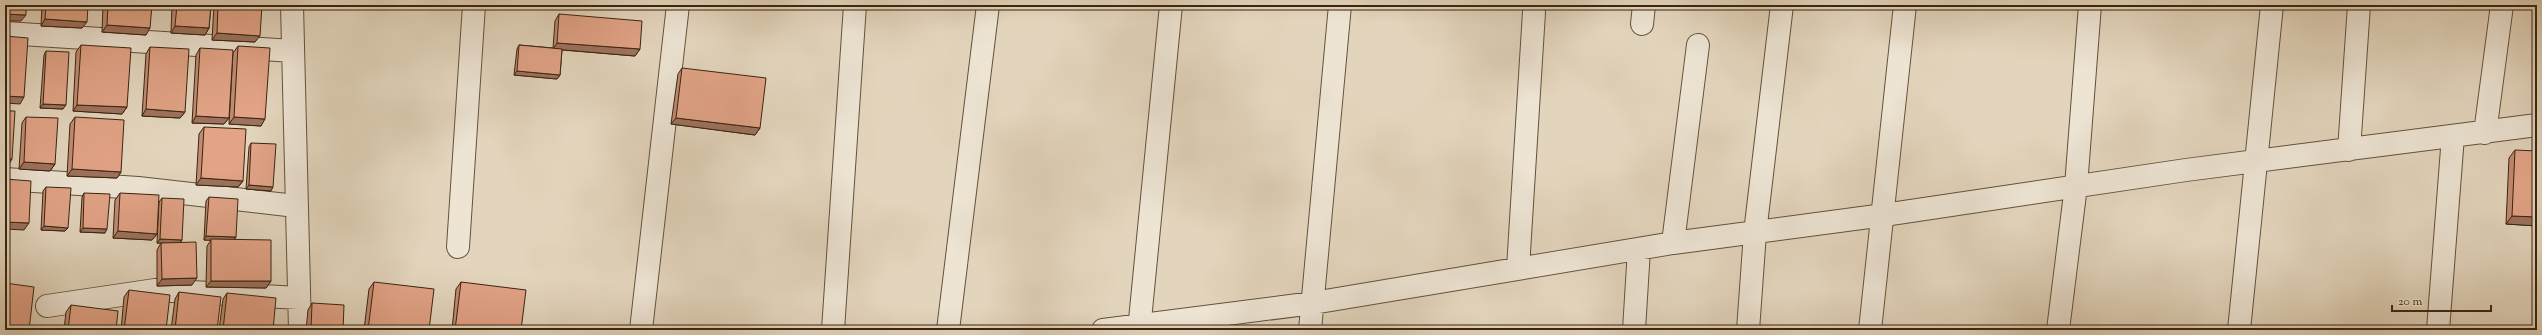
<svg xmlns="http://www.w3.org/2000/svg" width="2542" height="335" font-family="'Sorts Mill Goudy',serif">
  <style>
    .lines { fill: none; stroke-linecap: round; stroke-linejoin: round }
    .street-casing { stroke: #64513a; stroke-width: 24 }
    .street { stroke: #ede4d4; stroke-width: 22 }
    .wall { fill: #c28c74; stroke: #39250e }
    .shaded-wall { fill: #9e725e; stroke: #39250e }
    .building { fill: #e2a387; stroke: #39250e }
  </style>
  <rect width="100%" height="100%" fill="#e3d5bd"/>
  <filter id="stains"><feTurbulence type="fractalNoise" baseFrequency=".005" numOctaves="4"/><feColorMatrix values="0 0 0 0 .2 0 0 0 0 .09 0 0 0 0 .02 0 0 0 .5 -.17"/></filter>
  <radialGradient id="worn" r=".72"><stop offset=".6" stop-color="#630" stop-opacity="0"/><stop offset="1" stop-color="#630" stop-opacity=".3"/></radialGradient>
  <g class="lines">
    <defs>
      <path id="street" d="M292,5L300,330
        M1642,24L1644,5
        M5,33L293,51
        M2485,133L2502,5
        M2349,150L2359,5
        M5,179L138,188L296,206
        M1673,243L1698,45
        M458,247L474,5
        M1518,268L1534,12
        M47,306L155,290L299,298
        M641,330L678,5
        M833,330L855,5
        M948,330L988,5
        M1103,330L1313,303L1673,243L1884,215L2186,170L2537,125
        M1139,330L1171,5
        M1310,330L1340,5
        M1634,330L1639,249
        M1748,330L1755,233L1782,5
        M1870,330L1905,5
        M2058,330L2076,186L2090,5
        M2239,330L2272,5
        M2438,330L2453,136"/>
    </defs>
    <!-- street casing -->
    <use href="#street" class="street-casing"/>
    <!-- street -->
    <use href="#street" class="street"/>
  </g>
  <!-- wall -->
  <path class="wall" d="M42,5H88L82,28L41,26Z
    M103,5H152L146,35L102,32Z
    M172,5H211L209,28L205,35L171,33Z
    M214,5H262L255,42L212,40Z
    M559,14L640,49L635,56L562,50L560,75L557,79L514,75L517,49L519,45L553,48L555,21Z
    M81,45L127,107L122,114L73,111L76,52Z
    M238,46L261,126L229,124L233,53Z
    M150,47L185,112L180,118L142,116L146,54Z
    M200,48L229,118L224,124L192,123L196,55Z
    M46,51L63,109L40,108L44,55Z
    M682,68L760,128L755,135L671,124L678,74Z
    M26,117L55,164L50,171L19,169L22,123Z
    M75,117L121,172L117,178L67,176L70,124Z
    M204,127L243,181L238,187L196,185L199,134Z
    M251,143L271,191L246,189L249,147Z
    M2515,150L2537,226L2506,224L2509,158Z
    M46,187L65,231L41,230L43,191Z
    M84,193L105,233L80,232L82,197Z
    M120,193L157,234L152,240L113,238L115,200Z
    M209,197L236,237L234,240L271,281L266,288L206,287L207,246L211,240H204L206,201Z
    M162,198L182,240L180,243L192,285L157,286V250L161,243H164H157L159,202Z
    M374,282L429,330H364L369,289Z
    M461,282L521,330H452L456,289Z
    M129,290L166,330H121L124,297Z
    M179,292L217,330H171L175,299Z
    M227,293L273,330H219L223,299Z
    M312,303L343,330H306L308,310Z
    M71,305L116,330H64L66,312Z"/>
  <!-- shaded-wall -->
  <path class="shaded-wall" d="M5,14L26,15L21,21H5Z
    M45,19L87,22L82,28L41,26Z
    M107,25L150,28L146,35L102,32Z
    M175,26L209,28L205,35L171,33Z
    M217,33L260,36L255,42L212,40Z
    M557,43L640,49L635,56L553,49Z
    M517,71L560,75L557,79L514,75Z
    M5,96L24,97L20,104L5,103Z
    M43,104L66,105L63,109L40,108Z
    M77,105L127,107L122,114L73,111Z
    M146,109L185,112L180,118L142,116Z
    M196,116L229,118L224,124L192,123Z
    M234,117L265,119L261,126L229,124Z
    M676,118L760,128L755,135L671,124Z
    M5,159H12L8,166H5Z
    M24,162L55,164L50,171L19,169Z
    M72,169L121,172L117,178L67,176Z
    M201,178L243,181L238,187L196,185Z
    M249,185L273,187L271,191L246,189Z
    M2512,216L2537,217V226L2506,224Z
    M5,222L29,223L24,230L5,229Z
    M44,226L68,228L65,231L41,230Z
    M83,228L107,229L105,233L80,232Z
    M118,231L157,234L152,240L113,238Z
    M206,236L236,237L233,241L204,240Z
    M160,239L182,240L179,244L157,243Z
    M197,278L192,285L157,286L162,279Z
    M211,281H271L266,288L206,287Z"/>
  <!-- building -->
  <path class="building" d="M5,5H26V15L5,14Z
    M46,5H88L87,22L45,19Z
    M108,5H152L150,28L107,25Z
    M177,5H211L209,28L175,26Z
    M218,5H262L260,36L217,33Z
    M559,14L642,21L640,49L557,43Z
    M5,36L28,38L24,97L5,96Z
    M81,45L131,48L127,107L77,105Z
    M519,45L562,49L560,75L517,71Z
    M238,46L270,48L265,119L234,117Z
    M150,47L189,49L185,112L146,109Z
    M200,48L233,50L229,118L196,116Z
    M46,51L69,52L66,105L43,104Z
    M682,68L766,78L760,128L676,118Z
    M5,111H15L12,159H5Z
    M26,117L58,118L55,164L24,162Z
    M75,117L124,120L121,172L72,169Z
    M204,127L246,129L243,181L201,178Z
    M251,143L276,144L273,187L249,185Z
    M2515,150L2537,151V217L2512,216Z
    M5,179L31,181L29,223L5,222Z
    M46,187L71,188L68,228L44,226Z
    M84,193L110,194L107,229L83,228Z
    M120,193L159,195L157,234L118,231Z
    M209,197L238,199L236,237L206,236Z
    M162,198L184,199L182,240L160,239Z
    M211,239L271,240V281H211Z
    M196,242L197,278L162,279L161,243Z
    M374,282L434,289L429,330H368Z
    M461,282L526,290L521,330H455Z
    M5,283L34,287L29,330H5Z
    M129,290L170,295L166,330H124Z
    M179,292L221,297L217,330H175Z
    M227,293L276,298L273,330H223Z
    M312,303L344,305L343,330H311Z
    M71,305L118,311L116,330H68Z"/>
  <!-- margin -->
  <rect width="2542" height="335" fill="none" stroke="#e3d5bd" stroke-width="20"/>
  <rect x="6" y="6" width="2530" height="323" fill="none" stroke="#39250e" stroke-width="2"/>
  <rect x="10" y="10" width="2522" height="315" fill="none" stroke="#39250e"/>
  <!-- scale -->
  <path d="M2392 305v6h99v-6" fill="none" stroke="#39250e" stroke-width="2"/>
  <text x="2398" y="305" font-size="12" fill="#39250e" stroke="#ede4d4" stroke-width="3" paint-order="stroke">20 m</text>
  <rect width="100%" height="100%" filter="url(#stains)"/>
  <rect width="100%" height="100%" fill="url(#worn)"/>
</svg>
